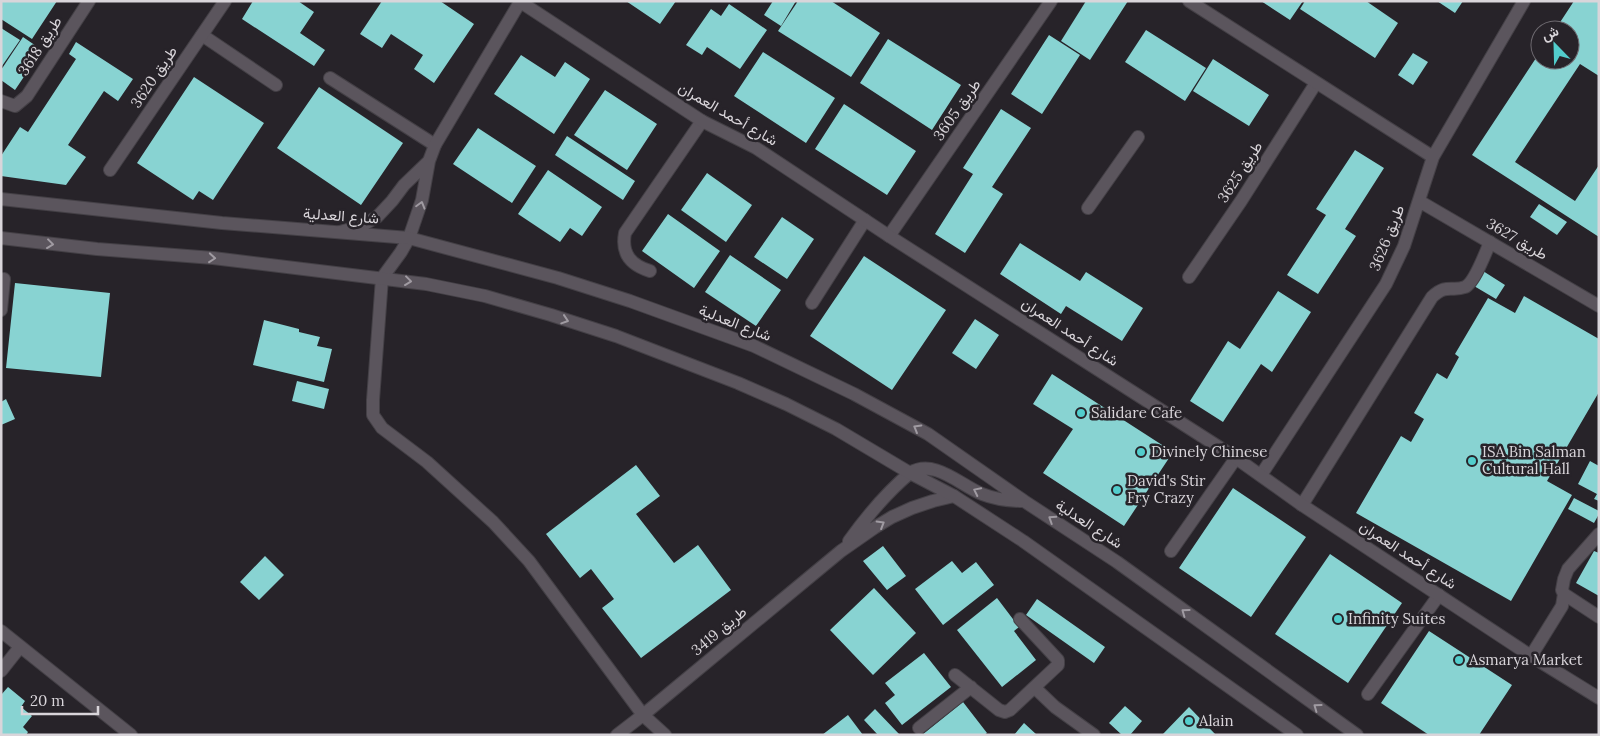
<svg xmlns="http://www.w3.org/2000/svg" width="1600" height="736" font-family="Lora,Vazirmatn,serif">
  <style>
    .building { fill: #88d3d2 }
    .lines { fill: none; stroke-linecap: round; stroke-linejoin: round }
    .service-casing { stroke: #444046; stroke-width: 14 }
    .minor-casing { stroke: #444046; stroke-width: 14 }
    .tertiary-casing { stroke: #444046; stroke-width: 14 }
    .secondary-casing { stroke: #444046; stroke-width: 14 }
    .service { stroke: #5b555d; stroke-width: 12 }
    .minor { stroke: #5b555d; stroke-width: 12 }
    .tertiary { stroke: #5b555d; stroke-width: 12 }
    .secondary { stroke: #5b555d; stroke-width: 12 }
    .oneway { stroke: #a09ba2 }
    .poi-dot { fill: #52cdcc; stroke: #272329; stroke-width: 2 }
    .labels { text-anchor: middle; stroke-width: 5; stroke-linejoin: round; paint-order: stroke }
    .street-label { font-size: 15px; fill: #d9d5da; stroke: #272329 }
    .poi-label { font-size: 15px; fill: #d9d5da; stroke: #272329; text-anchor: start }
  </style>
  <rect width="100%" height="100%" fill="#272329"/>
  <!-- building -->
  <path class="building" d="M1,1H57L32,39L1,19Z
    M253,1H298L314,12L300,33L325,50L314,66L242,19Z
    M382,1H440L474,24L434,83L414,69L423,55L391,34L382,48L360,34Z
    M626,1H676L660,24Z
    M773,1H796L781,26L764,15Z
    M798,1H831L880,33L851,77L778,31Z
    M1086,1H1128L1090,60L1061,41Z
    M1261,1H1303L1290,20Z
    M1305,1H1366L1398,23L1375,58L1300,9Z
    M1437,1H1463L1455,13Z
    M1574,1H1599V76L1580,64L1515,162L1575,201L1599,165V237L1472,155L1540,52V60H1570V30H1555Z
    M729,4L767,30L740,69L707,47L702,55L686,45L711,9L721,16Z
    M1,28L20,40L2,66L1,65Z
    M1146,30L1206,68L1185,101L1125,62Z
    M1049,35L1080,55L1042,114L1011,94Z
    M23,37L42,50L15,90L1,80V70Z
    M888,39L961,85L932,130L860,83Z
    M76,42L133,79L118,101L104,91L68,145L86,157L66,185L1,176V156L20,127L28,132L76,59L69,54Z
    M763,52L835,98L806,143L734,96Z
    M1413,53L1428,62L1413,85L1398,75Z
    M521,55L555,77L565,62L590,79L554,134L494,94Z
    M1213,59L1269,95L1249,126L1193,91Z
    M194,77L264,123L213,200L199,191L193,200L137,163Z
    M319,87L403,143L361,205L277,148Z
    M605,90L657,124L627,170L574,135Z
    M844,104L916,151L887,195L815,149Z
    M1001,109L1031,128L992,187L1003,194L965,253L935,234L973,174L963,168Z
    M478,128L536,166L512,203L453,164Z
    M567,136L635,181L623,200L555,155Z
    M1355,150L1384,168L1345,229L1356,236L1318,294L1287,275L1326,215L1316,209Z
    M548,170L602,207L582,236L570,228L560,242L518,214Z
    M707,173L752,205L726,242L681,210Z
    M1539,204L1567,222L1557,235L1530,217Z
    M668,214L720,251L694,288L642,251Z
    M782,217L814,239L787,279L754,257Z
    M1020,243L1080,281L1086,272L1143,308L1122,341L1066,306L1061,314L1000,274Z
    M730,255L781,290L756,326L705,292Z
    M864,256L946,310L892,390L810,336Z
    M1483,271L1505,285L1496,299L1474,286Z
    M15,283L110,293L101,377L6,368Z
    M1278,291L1311,312L1272,372L1261,364L1223,422L1190,401L1228,341L1240,349Z
    M1524,296L1599,339V392L1547,481L1572,495L1511,601L1356,513L1401,436L1411,442L1424,419L1414,413L1437,373L1447,379L1459,357L1455,354L1488,298L1515,313Z
    M975,319L999,335L976,369L952,353Z
    M264,320L299,329V332L320,337L317,346L332,349L324,382L253,365Z
    M1052,374L1173,452L1124,526L1043,473L1073,429L1033,404Z
    M297,381L329,389L324,409L292,401Z
    M6,399L15,419L1,425V402Z
    M1590,461L1599,466V501L1594,499L1597,494L1578,484Z
    M636,465L660,496L636,514L674,563L698,545L731,590L641,658L602,608L614,599L591,569L580,578L546,534Z
    M1233,488L1306,537L1251,617L1179,568Z
    M1574,498L1599,511V514L1594,523L1568,509Z
    M883,546L906,576L887,590L863,561Z
    M1594,551L1599,553V596L1576,583Z
    M1330,554L1402,603L1348,683L1275,634Z
    M265,556L284,575L259,600L240,582Z
    M952,561L962,573L976,562L994,585L943,625L915,589Z
    M874,588L916,633L873,675L830,630Z
    M997,598L1019,627L1014,631L1036,660L1002,687L957,630Z
    M1037,599L1105,647L1094,663L1026,615Z
    M1429,631L1512,685L1479,735H1429L1381,703Z
    M924,653L951,687L902,725L885,703L895,695L885,683Z
    M8,687L25,701L21,707L32,716L23,727L28,732L26,735H1V695Z
    M963,702L987,733L984,735H922Z
    M1125,706L1142,721L1130,735H1122L1109,723Z
    M1189,707L1216,735H1162Z
    M875,709L900,735H878L864,720Z
    M848,715L863,735H822Z
    M1024,723L1037,735H1014Z"/>
  <g class="lines">
    <defs>
      <path id="service" d="M202,35L276,85
        M330,78L435,145
        M1088,208L1138,137
        M1189,277L1241,201L1316,83
        M812,303L865,220
        M1,310L4,279
        M1302,505L1432,297C1447,283 1452,292 1465,287C1474,283 1486,252 1490,242
        M1171,551L1236,458
        M1564,594L1599,617
        M1531,656L1562,606L1564,594L1562,590L1564,579L1568,569L1599,534
        M1368,694L1439,595"/>
      <path id="minor" d="M1189,1L1433,157
        M520,2L435,145L429,161L422,200L409,238L401,252L382,278L373,400V415L382,428L427,462L493,522L529,561L643,715L665,735
        M1,101L15,106L27,96L89,1
        M110,170L225,1
        M1419,201L1599,306
        M340,232L361,226L377,217L392,201L404,185L429,161
        M889,236L1051,1
        M650,271C631,265 621,254 625,233L702,121
        M1261,475L1386,284L1404,246L1433,157L1524,1
        M849,541C867,516 886,493 910,473
        M1,631L131,735
        M1,671L20,647
        M955,675L999,710L1005,712L1010,710L1058,665V660L1020,619
        M1035,688L1055,707L1094,735
        M919,728L971,687
        M617,735L643,715L841,551L874,528L892,517L912,508L933,501L954,496"/>
      <path id="tertiary" d="M519,1L702,121L756,148L889,236L1236,458L1302,505L1531,656L1599,698"/>
      <path id="secondary" d="M1,199L222,223L409,238L558,278L630,301L754,346L854,394L928,434L1024,501L1117,562L1357,735
        M1,238L97,249L213,258L426,284L485,296L551,315L616,336L738,383L786,404L836,429L910,473L954,496L1023,541L1297,735
        M910,473C934,458 960,485 982,494C997,500 1009,501 1024,501"/>
    </defs>
    <!-- service casing -->
    <use href="#service" class="service-casing"/>
    <!-- minor casing -->
    <use href="#minor" class="minor-casing"/>
    <!-- tertiary casing -->
    <use href="#tertiary" class="tertiary-casing"/>
    <!-- secondary casing -->
    <use href="#secondary" class="secondary-casing"/>
    <!-- service -->
    <use href="#service" class="service"/>
    <!-- minor -->
    <use href="#minor" class="minor"/>
    <!-- tertiary -->
    <use href="#tertiary" class="tertiary"/>
    <!-- secondary -->
    <use href="#secondary" class="secondary"/>
  </g>
  <!-- one-way arrows -->
  <defs><path id="oneway-chevron" d="M-2-3.5L2.5 0L-2 3.5" fill="none" stroke-width="1.6" stroke-linecap="round" stroke-linejoin="round" transform="scale(1.25)"/></defs>
  <g class="oneway">
    <use href="#oneway-chevron" transform="translate(421 205) rotate(-74)"/>
    <use href="#oneway-chevron" transform="translate(50 244) rotate(7)"/>
    <use href="#oneway-chevron" transform="translate(212 258) rotate(5)"/>
    <use href="#oneway-chevron" transform="translate(408 281) rotate(7)"/>
    <use href="#oneway-chevron" transform="translate(565 320) rotate(18)"/>
    <use href="#oneway-chevron" transform="translate(917 428) rotate(-150)"/>
    <use href="#oneway-chevron" transform="translate(977 491) rotate(-154)"/>
    <use href="#oneway-chevron" transform="translate(1052 519) rotate(-147)"/>
    <use href="#oneway-chevron" transform="translate(881 524) rotate(-31)"/>
    <use href="#oneway-chevron" transform="translate(1185 612) rotate(-144)"/>
    <use href="#oneway-chevron" transform="translate(1317 707) rotate(-144)"/>
  </g>
  <!-- markers -->
  <g class="poi-dot">
    <circle cx="1081" cy="413" r="5"/>
    <circle cx="1141" cy="452" r="5"/>
    <circle cx="1472" cy="461" r="5"/>
    <circle cx="1117" cy="490" r="5"/>
    <circle cx="1338" cy="619" r="5"/>
    <circle cx="1459" cy="660" r="5"/>
    <circle cx="1189" cy="721" r="5"/>
  </g>
  <g class="labels">
    <!-- street labels -->
    <g class="street-label">
      <text transform="translate(40 46) rotate(-57)" y="5">طريق 3618</text>
      <text transform="translate(154 77) rotate(-56)" y="5">طريق 3620</text>
      <text transform="translate(957 110) rotate(-55)" y="5">طريق 3605</text>
      <text transform="translate(728 114) rotate(30)" y="5">شارع أحمد العمران</text>
      <text transform="translate(1240 172) rotate(-57)" y="5">طريق 3625</text>
      <text transform="translate(341 216) rotate(4)" y="5">شارع العدلية</text>
      <text transform="translate(1387 238) rotate(-68)" y="5">طريق 3626</text>
      <text transform="translate(1517 239) rotate(30)" y="5">طريق 3627</text>
      <text transform="translate(735 323) rotate(21)" y="5">شارع العدلية</text>
      <text transform="translate(1070 332) rotate(33)" y="5">شارع أحمد العمران</text>
      <text transform="translate(1089 524) rotate(33)" y="5">شارع العدلية</text>
      <text transform="translate(1408 555) rotate(33)" y="5">شارع أحمد العمران</text>
      <text transform="translate(719 631) rotate(-40)" y="5">طريق 3419</text>
    </g>
    <!-- poi labels -->
    <g class="poi-label">
      <text x="1091" y="418">Salidare Cafe</text>
      <text x="1151" y="457">Divinely Chinese</text>
      <text x="1482" y="457">ISA Bin Salman<tspan x="1482" dy="17">Cultural Hall</tspan></text>
      <text x="1127" y="486">David's Stir<tspan x="1127" dy="17">Fry Crazy</tspan></text>
      <text x="1348" y="624">Infinity Suites</text>
      <text x="1469" y="665">Asmarya Market</text>
      <text x="1199" y="726">Alain</text>
    </g>
  </g>
  <!-- border -->
  <rect width="1600" height="736" fill="none" stroke="#d9d5da" stroke-width="5"/>
  <!-- north arrow -->
  <g transform="translate(1555 45) rotate(337)"><circle r="24" fill="#272329" stroke="#6e6a70"/>
  <path d="M0-4L9 19L0 12L-9 19Z" fill="#52cdcc"/>
  <text y="-8" font-size="14" font-weight="bold" text-anchor="middle" fill="#d9d5da">ش</text>
  </g>
  <!-- scale -->
  <path d="M22 706v8h76v-8" fill="none" stroke="#d9d5da" stroke-width="2.5"/>
  <text x="30" y="706" font-size="15" fill="#d9d5da" stroke="#272329" stroke-width="4" paint-order="stroke">20 m</text>
</svg>
